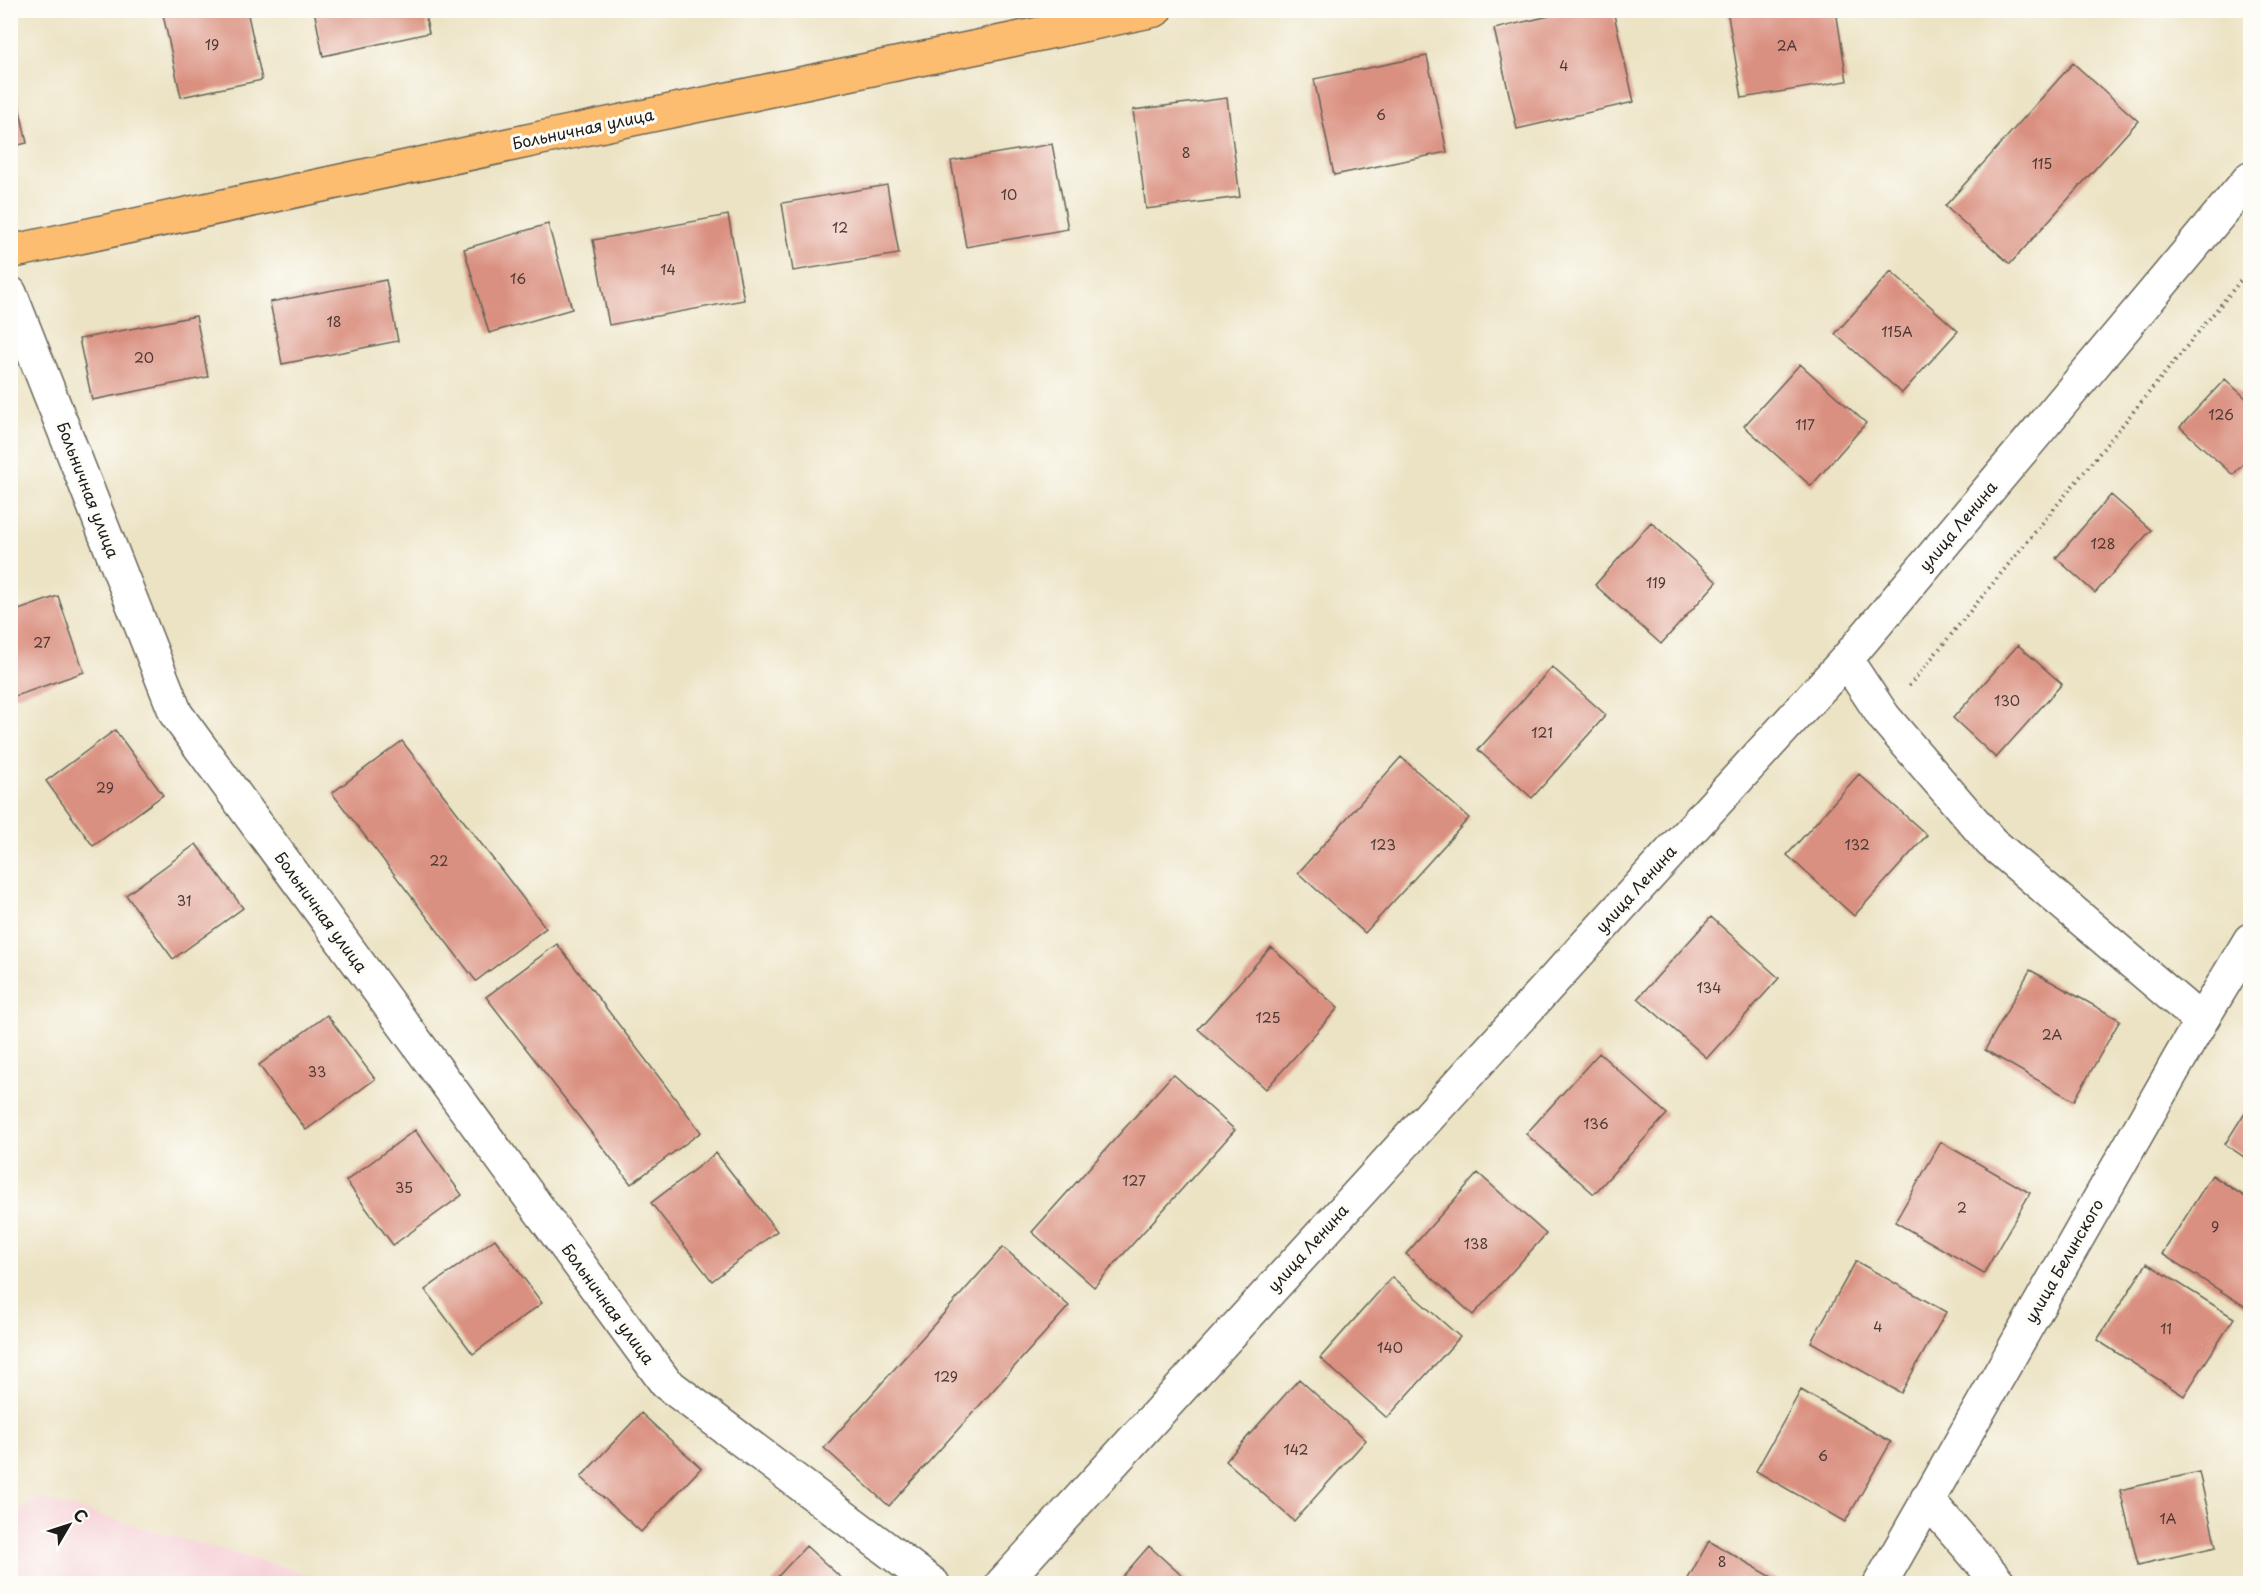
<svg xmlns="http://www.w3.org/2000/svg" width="2261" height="1594" font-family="'Playpen Sans',sans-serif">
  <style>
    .built { fill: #f6cfd6 }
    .building { fill: #da9080 }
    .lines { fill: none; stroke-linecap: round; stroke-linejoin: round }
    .minor-casing { stroke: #656257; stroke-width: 36 }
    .major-casing { stroke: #656257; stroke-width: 36 }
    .path { stroke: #656257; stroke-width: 4; stroke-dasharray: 1.5 4.5; stroke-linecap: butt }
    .minor { stroke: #fff; stroke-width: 33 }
    .major { stroke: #fcbd6f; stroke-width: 33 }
    .labels { text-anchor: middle; stroke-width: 6; stroke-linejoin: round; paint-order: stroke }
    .number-label { font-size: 14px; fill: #4c3935 }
    .street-label { font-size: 16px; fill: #1c1c1c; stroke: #fdfcf7 }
  </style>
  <rect width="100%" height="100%" fill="#fdfcf7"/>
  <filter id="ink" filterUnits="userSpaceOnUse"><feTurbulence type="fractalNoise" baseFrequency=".0167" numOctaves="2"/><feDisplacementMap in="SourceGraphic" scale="12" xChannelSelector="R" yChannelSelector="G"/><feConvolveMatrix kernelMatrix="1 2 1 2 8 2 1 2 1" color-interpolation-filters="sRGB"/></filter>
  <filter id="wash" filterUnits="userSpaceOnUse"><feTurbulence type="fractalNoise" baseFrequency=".008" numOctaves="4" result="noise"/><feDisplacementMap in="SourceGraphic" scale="24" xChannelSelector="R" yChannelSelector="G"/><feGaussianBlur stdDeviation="1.35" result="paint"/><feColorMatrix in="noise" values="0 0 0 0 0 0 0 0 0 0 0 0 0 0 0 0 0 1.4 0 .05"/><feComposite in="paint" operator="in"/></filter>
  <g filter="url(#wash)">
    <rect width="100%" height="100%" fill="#ece3c4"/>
    <!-- built -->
    <path class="built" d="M39,1498L339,1583H11V1516Z"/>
    <g id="blocks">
      <!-- building -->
      <path class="building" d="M162,10H247L262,80L181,97Z
        M314,10H424L429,33L323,56Z
        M1575,10H1613L1634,102L1517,129L1494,29Z
        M1727,10H1836L1847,81L1742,98Z
        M1947,10H1972V12L1948,16Z
        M1427,56L1447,152L1334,175L1314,79Z
        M2073,63L2138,121L2010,264L1945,206Z
        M13,78L27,143L10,147V79Z
        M1227,98L1240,197L1146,209L1133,110Z
        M1052,144L1068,229L966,247L951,161Z
        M887,185L899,254L793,271L782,203Z
        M728,215L744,300L609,325L593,240Z
        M548,224L572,309L489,333L464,249Z
        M1891,271L1958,331L1902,393L1835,334Z
        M386,280L398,341L282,364L270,302Z
        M196,316L208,377L92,400L79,339Z
        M1800,364L1866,423L1811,486L1744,426Z
        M2225,379L2250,402V456L2233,475L2180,427Z
        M2111,495L2151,530L2095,593L2056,558Z
        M1651,522L1717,582L1661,644L1595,585Z
        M58,596L84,672L10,698V613Z
        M2018,645L2062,684L1996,758L1953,718Z
        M1552,667L1606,715L1532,798L1478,750Z
        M115,730L163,795L93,846L46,781Z
        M402,741L546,928L476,981L332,793Z
        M1401,757L1469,818L1365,933L1298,873Z
        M1859,774L1927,835L1854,916L1787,855Z
        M196,844L243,908L173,959L126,895Z
        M1711,917L1779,978L1707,1058L1638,998Z
        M557,944L701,1132L631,1184L486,997Z
        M1271,947L1338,1008L1266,1089L1198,1029Z
        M2030,970L2120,1020L2074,1101L1985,1050Z
        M327,1015L375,1079L306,1130L259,1065Z
        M1599,1053L1667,1114L1594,1194L1526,1134Z
        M1173,1074L1235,1130L1094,1287L1032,1232Z
        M2250,1104V1161L2225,1144Z
        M415,1130L462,1195L393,1245L346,1181Z
        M1941,1142L2030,1193L1984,1273L1895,1222Z
        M716,1153L777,1231L712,1281L651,1203Z
        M1478,1173L1546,1234L1473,1315L1406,1254Z
        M2212,1175L2250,1200L2249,1309L2162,1254Z
        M495,1239L542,1303L473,1354L425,1290Z
        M1003,1247L1069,1306L889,1506L824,1448Z
        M1856,1261L1946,1312L1901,1393L1811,1342Z
        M2147,1263L2234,1318L2184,1396L2097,1340Z
        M1392,1277L1460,1337L1387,1418L1320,1358Z
        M1299,1379L1366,1440L1294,1521L1226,1461Z
        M1801,1390L1891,1442L1845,1522L1756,1471Z
        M641,1413L701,1468L641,1532L581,1477Z
        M2199,1472L2216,1547L2138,1565L2120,1490Z
        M1709,1541L1784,1584H1685Z
        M806,1546L848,1584H771Z
        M1149,1546L1191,1584H1116Z"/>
    </g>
  </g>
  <g filter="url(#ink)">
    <use href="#blocks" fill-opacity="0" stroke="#656257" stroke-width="1.5"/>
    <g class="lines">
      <defs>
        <path id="minor" d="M10,293L176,714L666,1383L933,1584
          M1846,660L1884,717L1991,842L2201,1021
          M1927,1499L2000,1584
          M1002,1584L1846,660L2250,178
          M1880,1584L2201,1021L2250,940"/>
        <path id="major" d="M10,252L546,137L1155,10"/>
      </defs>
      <!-- minor casing -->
      <use href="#minor" class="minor-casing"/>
      <!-- major casing -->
      <use href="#major" class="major-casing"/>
      <!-- path -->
      <path class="path" d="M1909,686L2250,269"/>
      <!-- minor -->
      <use href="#minor" class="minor"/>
      <!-- major -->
      <use href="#major" class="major"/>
    </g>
  </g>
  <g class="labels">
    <!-- number labels -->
    <g class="number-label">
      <text x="212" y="50">19</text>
      <text x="1787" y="51">2А</text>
      <text x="1564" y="71">4</text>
      <text x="1381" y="120">6</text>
      <text x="1186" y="158">8</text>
      <text x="2042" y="169">115</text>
      <text x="1009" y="200">10</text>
      <text x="840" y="233">12</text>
      <text x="668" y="275">14</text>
      <text x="518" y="284">16</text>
      <text x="334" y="327">18</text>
      <text x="1897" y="337">115А</text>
      <text x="144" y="363">20</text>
      <text x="2221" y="420">126</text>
      <text x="1805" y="430">117</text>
      <text x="2103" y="549">128</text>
      <text x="1656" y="588">119</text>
      <text x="42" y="648">27</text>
      <text x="2007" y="706">130</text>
      <text x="1542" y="738">121</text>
      <text x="105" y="793">29</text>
      <text x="1383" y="850">123</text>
      <text x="1857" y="850">132</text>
      <text x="439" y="866">22</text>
      <text x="184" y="906">31</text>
      <text x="1709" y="993">134</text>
      <text x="1268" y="1023">125</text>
      <text x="2052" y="1040">2А</text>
      <text x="317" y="1077">33</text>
      <text x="1596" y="1129">136</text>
      <text x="1134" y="1186">127</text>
      <text x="404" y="1193">35</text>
      <text x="1962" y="1213">2</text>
      <text x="2215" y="1232">9</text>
      <text x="1476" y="1249">138</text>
      <text x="1878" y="1332">4</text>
      <text x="2166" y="1334">11</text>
      <text x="1390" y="1353">140</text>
      <text x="946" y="1382">129</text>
      <text x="1296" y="1455">142</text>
      <text x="1823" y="1461">6</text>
      <text x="2168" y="1524">1А</text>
      <text x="1722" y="1567">8</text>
    </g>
    <!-- street labels -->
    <g class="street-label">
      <text transform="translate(583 129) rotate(-12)" y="6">Больничная улица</text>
      <text transform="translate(88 490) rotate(69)" y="6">Больничная улица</text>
      <text transform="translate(1958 526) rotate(-50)" y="6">улица Ленина</text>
      <text transform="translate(1636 889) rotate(-48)" y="6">улица Ленина</text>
      <text transform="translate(321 912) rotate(54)" y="6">Больничная улица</text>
      <text transform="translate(1308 1248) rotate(-48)" y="6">улица Ленина</text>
      <text transform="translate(2064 1261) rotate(-60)" y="6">улица Белинского</text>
      <text transform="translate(608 1304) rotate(54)" y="6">Больничная улица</text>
    </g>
  </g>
  <!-- margin -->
  <rect width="2261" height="1594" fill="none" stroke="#fdfcf7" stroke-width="36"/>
  <!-- north arrow -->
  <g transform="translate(69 1525) rotate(51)" stroke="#fdfcf7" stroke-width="4.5" paint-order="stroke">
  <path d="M0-4.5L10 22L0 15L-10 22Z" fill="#1c1c1c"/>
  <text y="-9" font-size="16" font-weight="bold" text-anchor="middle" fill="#1c1c1c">С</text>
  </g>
</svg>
